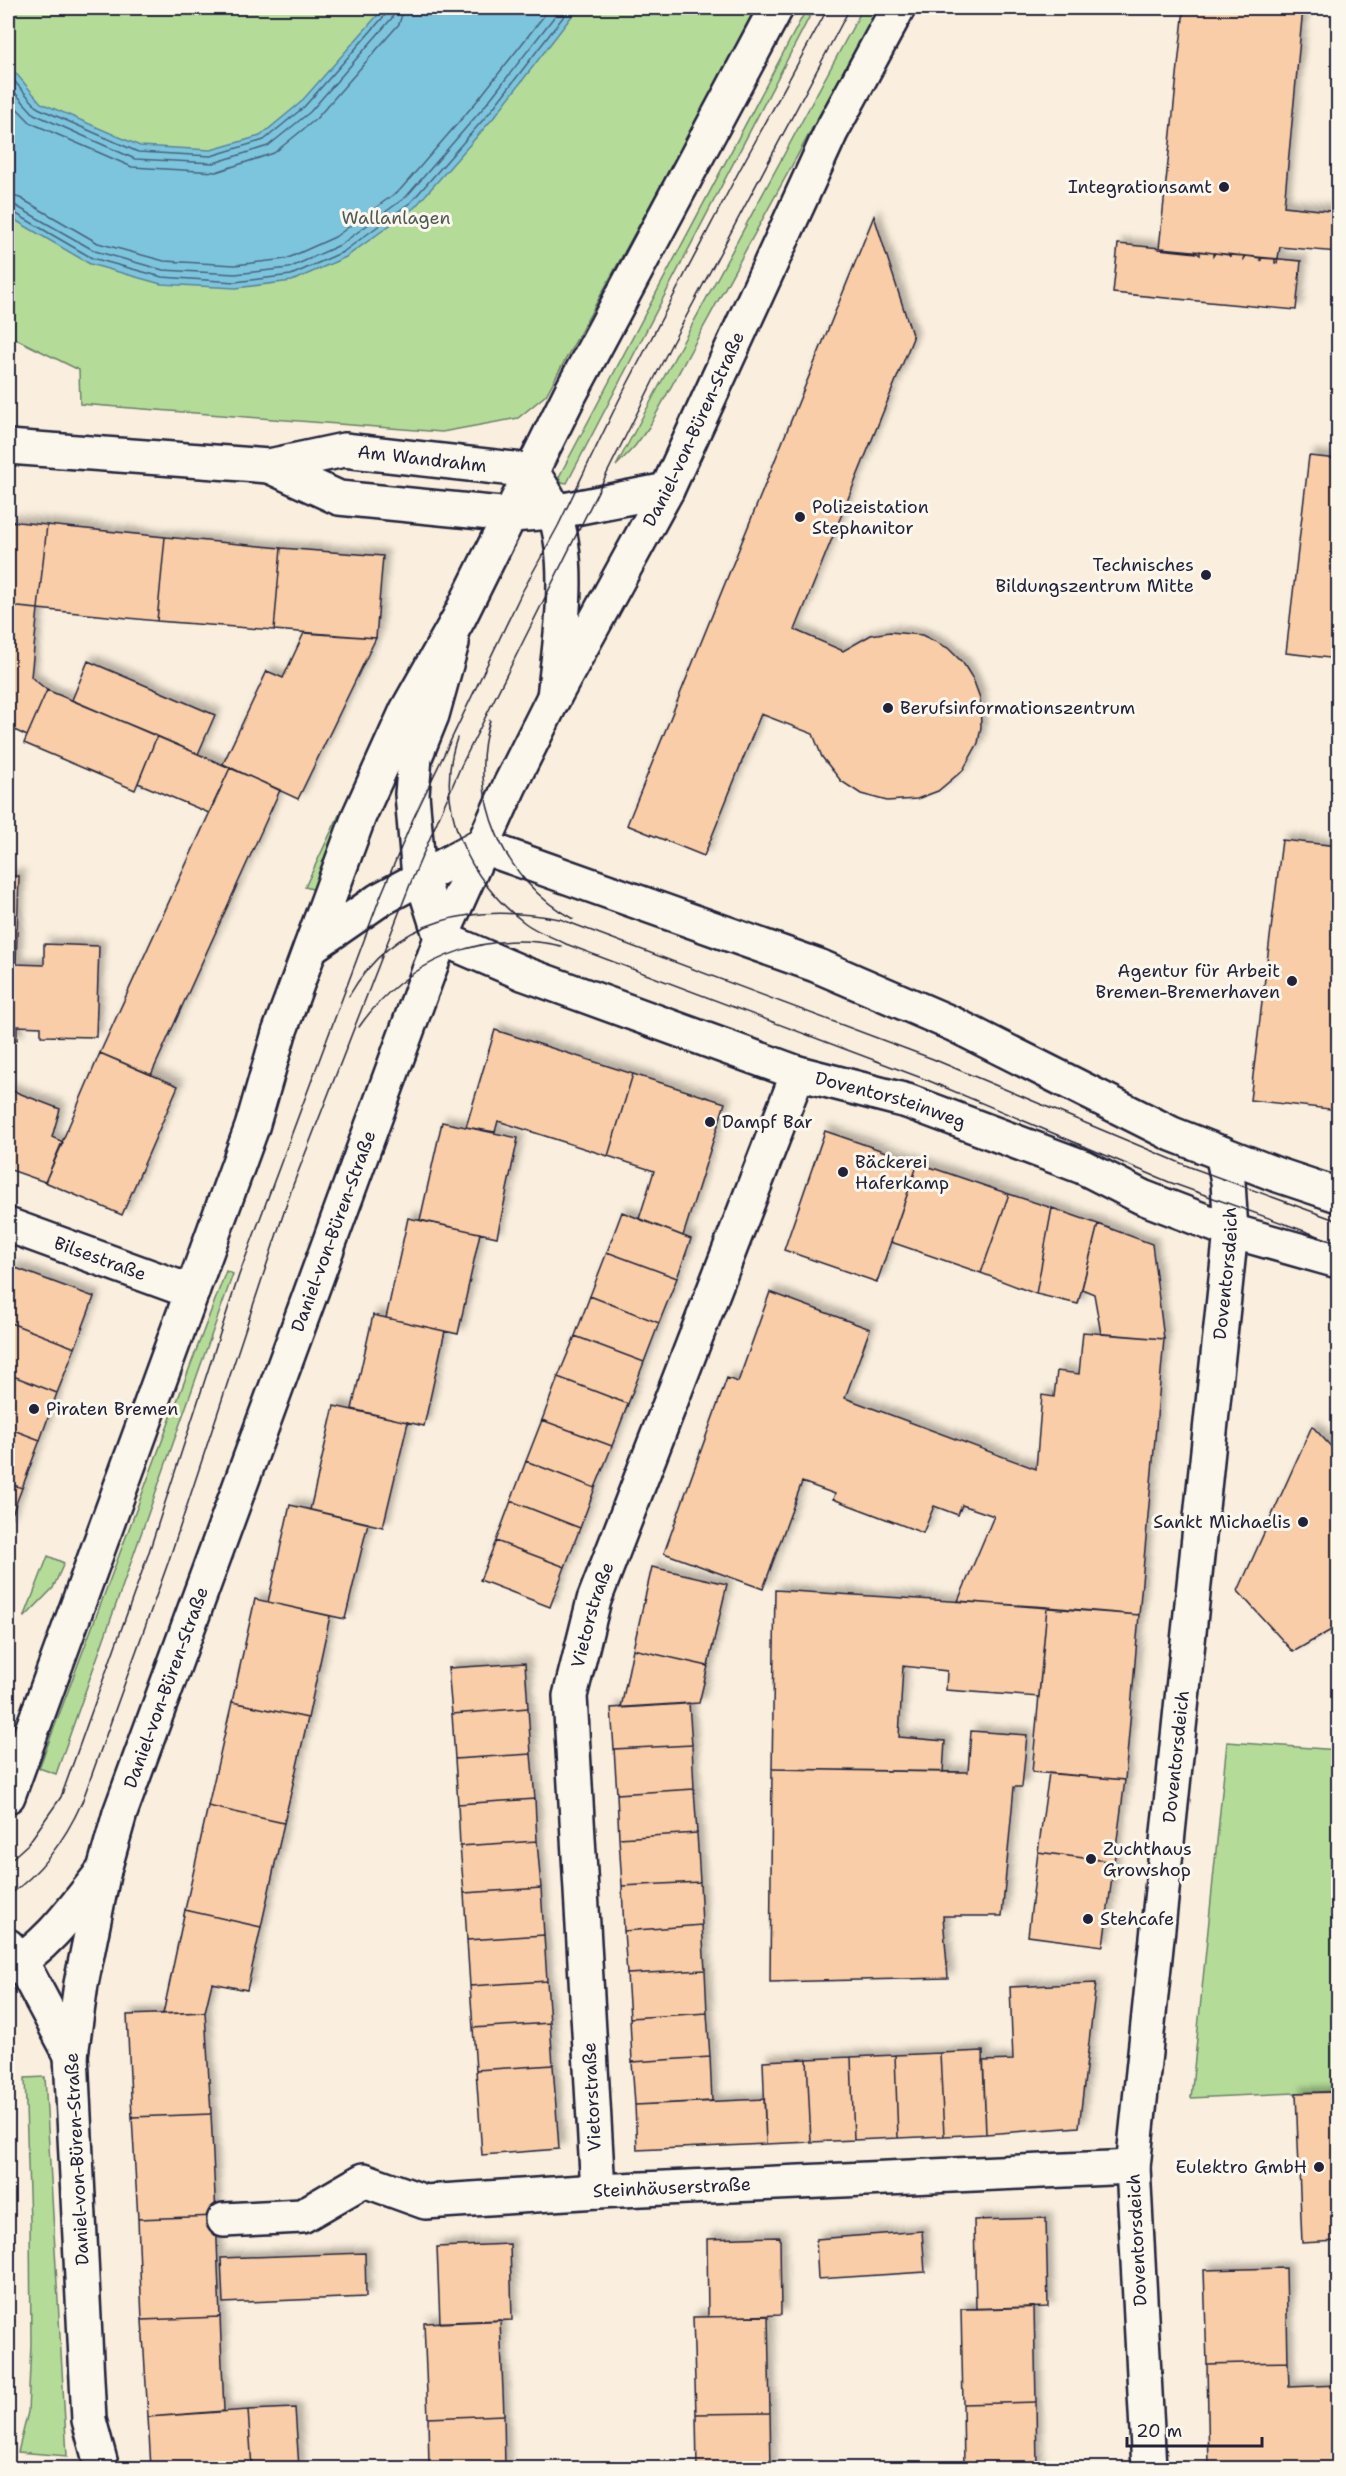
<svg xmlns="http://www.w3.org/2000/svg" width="1346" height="2476" font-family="'Shantell Sans',sans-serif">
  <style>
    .green { fill: #b4dc98; stroke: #6b7f6a; stroke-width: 1.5 }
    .water { fill: #7dc5dd; stroke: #59849c; stroke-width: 1.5 }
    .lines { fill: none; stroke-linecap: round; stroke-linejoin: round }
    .shore { stroke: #46637c; stroke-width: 1.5 }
    .building { fill: #f8cda7; stroke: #22223b; stroke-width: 1.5; filter: url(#shadow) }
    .minor-casing { stroke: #22223b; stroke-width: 38 }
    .tertiary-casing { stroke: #22223b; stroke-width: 38 }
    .secondary-casing { stroke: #22223b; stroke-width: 38 }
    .minor { stroke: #fbf7ec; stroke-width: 33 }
    .tertiary { stroke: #fbf7ec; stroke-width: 33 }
    .secondary { stroke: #fbf7ec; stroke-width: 33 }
    .tram { stroke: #22223b; stroke-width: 1.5 }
    .poi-dot { fill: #22223b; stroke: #fbf7ec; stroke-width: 2 }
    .labels { text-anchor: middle; stroke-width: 6; stroke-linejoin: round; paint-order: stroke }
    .poi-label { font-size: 18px; fill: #22223b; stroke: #fbf7ec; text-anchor: start }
    .park-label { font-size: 18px; fill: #4e5a57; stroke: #fbf7ec }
    .street-label { font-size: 18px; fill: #22223b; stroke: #fbf7ec }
  </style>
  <defs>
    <filter id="shadow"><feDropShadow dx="5.5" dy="-5.5" stdDeviation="3" flood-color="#0004"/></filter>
  </defs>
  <rect width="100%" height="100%" fill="#faefde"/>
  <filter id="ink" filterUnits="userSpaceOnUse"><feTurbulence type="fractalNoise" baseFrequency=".0167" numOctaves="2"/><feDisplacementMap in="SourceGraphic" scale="12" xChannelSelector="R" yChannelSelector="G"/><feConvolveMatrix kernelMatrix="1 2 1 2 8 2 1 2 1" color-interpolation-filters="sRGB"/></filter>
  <g filter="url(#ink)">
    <!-- green -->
    <path class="green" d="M8,8H758L546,395L518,418L442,432L80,404L79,370L8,335Z
      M807,8H814L567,483L561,482L559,477L562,471Z
      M863,8H878L649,427L635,446L616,466Z
      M339,815L346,818L316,890L305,887Z
      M226,1271L233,1274L56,1774L39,1768Z
      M48,1556L64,1563L53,1588L24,1618Z
      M1227,1742L1338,1750V2091L1191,2098Z
      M45,2077L67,2456L18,2452L28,2412L31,2344L30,2221L25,2078Z"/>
    <!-- water -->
    <path class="water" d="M384,8H578L495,116L415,207L346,257L292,281L236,288L161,284L90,264L8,216V64L41,103L140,146L211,150L260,136L300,103Z"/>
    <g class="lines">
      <!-- shore -->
      <path class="shore" d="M8,74L38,108L138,152L211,156L264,140L304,107L386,14L388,8
        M8,85L34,114L135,159L214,163L268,146L310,112L392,18L395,8
        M8,99L31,123L132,167L216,172L274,153L316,119L399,24L404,8
        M8,195L20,198L98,243L164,261L235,265L286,259L335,237L400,190L477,101L550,8
        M8,204L16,206L95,251L163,270L235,274L289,268L340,245L406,197L484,107L561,8
        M8,212H13L92,258L162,277L235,282L291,275L343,252L411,202L490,112L570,8"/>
    </g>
    <!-- building -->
    <path class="building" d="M1184,8H1303L1284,206L1338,212V252L1280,247L1277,263H1275V259L1261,258V261L1260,258L1246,256L1244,259V256L1230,255V257L1229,255L1215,253L1213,256V253L1200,251V255L1197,253L1159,249Z
      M874,216L913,338L795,630L843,651L871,635L890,632L922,635L948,648L963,663L973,679L980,698L981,727L978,743L963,770L938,791L917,799L887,801L861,794L841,781L822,757L813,734L761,714L704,856L627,825Z
      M1118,244L1301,261L1296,310L1113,293Z
      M1309,456L1338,459V659L1286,653Z
      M8,521L47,525L38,609L8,606Z
      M47,525L165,537L157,621L38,609Z
      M165,537L281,548L274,630L157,621Z
      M281,548L383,556L376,638L274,630Z
      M8,606L38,609L31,677L47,690L27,736L8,727Z
      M304,633L376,638L298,799L223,764L267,671L283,678Z
      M88,661L215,715L198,754L72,700Z
      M47,690L157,736L135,790L24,743Z
      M157,736L230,768L209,813L138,783Z
      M230,768L280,790L151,1075L100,1053Z
      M1282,840L1338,846V1110L1250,1100Z
      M8,876H19L16,964L44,965V944L99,946L96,1037L41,1036V1027L17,1026V1040L8,1039Z
      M495,1030L633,1074L608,1156L498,1121L495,1132L466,1127Z
      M100,1053L178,1086L122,1215L45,1182Z
      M633,1074L725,1103L683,1236L639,1219L654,1171L608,1156Z
      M8,1089L60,1109L52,1137L63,1142L45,1182L8,1169Z
      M442,1122L518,1138L497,1237L420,1220Z
      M825,1131L918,1163L877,1282L784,1250Z
      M918,1163L1009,1194L981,1273L891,1242Z
      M1009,1194L1052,1208L1036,1294L981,1273Z
      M1052,1208L1098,1224L1078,1304L1036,1294Z
      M622,1212L691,1239L677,1278L607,1252Z
      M408,1218L480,1233L458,1334L386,1318Z
      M1098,1224L1152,1244L1164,1339L1101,1334L1094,1294L1082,1289Z
      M607,1252L677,1278L659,1323L590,1296Z
      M13,1267L94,1297L75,1348L8,1322V1282Z
      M770,1292L870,1329L845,1398L1036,1469L1042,1395L1054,1397L1057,1371L1079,1374L1083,1332L1164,1339L1139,1615L958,1601L994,1516L962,1505L958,1515L934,1506L923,1533L833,1499L835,1494L802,1482L763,1589L664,1553L727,1378L738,1382Z
      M590,1296L659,1323L644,1362L575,1336Z
      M373,1315L445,1331L424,1426L352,1409Z
      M8,1322L75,1348L57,1393L8,1374Z
      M575,1336L644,1362L628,1404L558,1377Z
      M8,1374L57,1393L40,1440L8,1428Z
      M558,1377L628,1404L612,1446L542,1420Z
      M334,1406L408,1422L383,1527L310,1510Z
      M542,1420L612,1446L595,1488L526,1461Z
      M1312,1426L1338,1454V1626L1293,1652L1238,1591Z
      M8,1428L40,1440L22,1488L8,1483Z
      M526,1461L595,1488L580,1528L511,1501Z
      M8,1483L22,1488L8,1525Z
      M511,1501L580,1528L565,1567L496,1541Z
      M290,1505L368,1523L345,1619L268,1602Z
      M496,1541L565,1567L550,1607L480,1580Z
      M652,1567L727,1584L708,1666L633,1649Z
      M775,1590L1047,1607L1039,1697L946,1690L947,1671L903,1666L899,1737L945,1741L943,1772L772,1769Z
      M255,1599L330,1616L308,1718L232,1702Z
      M1047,1607L1139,1615L1125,1780L1032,1772Z
      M633,1649L708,1666L699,1703L621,1708Z
      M525,1663L528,1708L452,1714L448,1668Z
      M232,1702L308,1718L284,1823L208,1806Z
      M689,1703L692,1745L614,1749L611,1708Z
      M528,1708L531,1754L455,1759L452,1714Z
      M971,1731L1027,1735L1022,1787H1014L1002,1916H943L948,1978L770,1982L772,1769L968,1772Z
      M692,1745L694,1789L617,1794L614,1749Z
      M531,1754L535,1799L458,1804L455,1759Z
      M1049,1773L1125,1780L1114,1862L1038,1852Z
      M694,1789L697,1833L619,1838L617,1794Z
      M535,1799L537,1841L460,1846L458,1804Z
      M208,1806L284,1823L261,1927L185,1910Z
      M697,1833L700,1882L622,1886L619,1838Z
      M537,1841L541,1888L464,1893L460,1846Z
      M1038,1852L1114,1862L1103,1946L1028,1936Z
      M700,1882L702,1925L624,1931L622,1886Z
      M541,1888L544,1935L467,1940L464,1893Z
      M185,1910L261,1927L247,1990L212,1983L205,2012L163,2014Z
      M702,1925L705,1970L627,1974L624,1931Z
      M544,1935L547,1981L470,1986L467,1940Z
      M705,1970L707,2013L630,2018L627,1974Z
      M547,1981L550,2023L473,2028L470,1986Z
      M1096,1983L1079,2127L986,2134L983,2061L1013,2060L1010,1987Z
      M205,2012L211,2114L132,2117L127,2015Z
      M707,2013L710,2057L632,2062L630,2018Z
      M550,2023L553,2065L476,2070L473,2028Z
      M983,2051L986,2134L944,2136L940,2053Z
      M940,2053L944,2136L898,2138L895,2055Z
      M895,2055L898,2138L854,2140L851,2057Z
      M710,2057L712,2101L635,2105L632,2062Z
      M851,2057L854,2140L811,2142L807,2059Z
      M807,2059L811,2142L766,2144L763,2061Z
      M553,2065L559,2149L482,2155L476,2070Z
      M1338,2092V2241L1302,2243L1296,2093Z
      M764,2099L766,2144L637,2150L635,2105Z
      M211,2114L216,2216L138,2219L132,2117Z
      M216,2216L220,2317L142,2320L138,2219Z
      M1046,2218L1048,2307L976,2309L974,2220Z
      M922,2231L925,2272L818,2279L816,2239Z
      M780,2237L781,2315L708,2317L707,2239Z
      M510,2244L512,2320L440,2323L437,2247Z
      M365,2253L366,2297L223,2303L221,2258Z
      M1286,2268L1288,2362L1207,2364L1204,2270Z
      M1034,2307L1036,2402L963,2404L961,2309Z
      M768,2316L770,2413L696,2414L693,2317Z
      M220,2317L224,2411L148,2417L142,2320Z
      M500,2320L504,2415L428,2418L424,2323Z
      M1288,2362L1289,2387L1338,2385V2467L1209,2468L1207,2364Z
      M1036,2402L1037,2468H964L963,2404Z
      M295,2408L299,2468H252L248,2410Z
      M248,2410L252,2468H151L148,2417Z
      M770,2413L771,2468H697L696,2414Z
      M504,2415L505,2468H429L428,2418Z"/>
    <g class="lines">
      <defs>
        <g id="minor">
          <path id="s1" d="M8,447L269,466L344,450L531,471C540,484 549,497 554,512C573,564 560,642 554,697"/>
          <path d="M269,466L339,498L511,515L554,512L667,490"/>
          <path id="s2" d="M8,1225L192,1292"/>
          <path id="s3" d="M598,2191L570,1696L594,1600L798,1073"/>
          <path id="s4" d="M224,2220L302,2216L364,2180L425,2202L598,2191L1133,2167"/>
          <path id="s5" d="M1149,2468L1133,2167L1231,1231L1228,1182L1222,1153"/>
        </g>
        <g id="tertiary">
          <path id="s6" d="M452,643L432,715L415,757L412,794L418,866L441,938L525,974L798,1073L907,1101L1083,1167L1142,1197L1231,1231L1338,1261"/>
          <path d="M311,947L379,900L480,846L816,965L953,1024L1172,1134L1275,1174L1338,1195"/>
          <path d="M8,1946L21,1961L71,2055"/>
          <path d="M8,1968C48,1947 76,1905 104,1870"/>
        </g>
        <g id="secondary">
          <path d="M8,1796L252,1127L279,1033L359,816L407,710L459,618L570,394L776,8"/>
          <path id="s7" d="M102,2468L89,2420L71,2055L81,1984L104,1870L120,1813L441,938L510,785L554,697L667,490L831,132L898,8"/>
        </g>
      </defs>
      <!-- minor casing -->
      <use href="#minor" class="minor-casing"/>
      <!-- tertiary casing -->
      <use href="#tertiary" class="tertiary-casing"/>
      <!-- secondary casing -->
      <use href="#secondary" class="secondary-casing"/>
      <!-- minor -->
      <use href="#minor" class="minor"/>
      <!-- tertiary -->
      <use href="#tertiary" class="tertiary"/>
      <!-- secondary -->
      <use href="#secondary" class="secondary"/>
      <!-- tram -->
      <path class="tram" d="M490,720C466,796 504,882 573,919
        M457,738C433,807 469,882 525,923C537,932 553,937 566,944L927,1080L1169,1182L1338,1243
        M349,996C395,915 475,904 560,919L933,1059L1190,1167L1338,1221
        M359,1027C404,962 482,928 561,946
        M8,1862L28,1844L61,1797L148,1555L239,1275L379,900L413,819L521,594L558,526L619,400L738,173L828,8
        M8,1896C42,1872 65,1840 82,1802L168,1563L293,1185L411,882L461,766L670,347L850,8"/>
    </g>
  </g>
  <!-- markers -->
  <g class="poi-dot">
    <circle cx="1224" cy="187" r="6"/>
    <circle cx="800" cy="517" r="6"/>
    <circle cx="1206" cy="575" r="6"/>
    <circle cx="888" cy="708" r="6"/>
    <circle cx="1292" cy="981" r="6"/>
    <circle cx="710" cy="1122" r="6"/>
    <circle cx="843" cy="1172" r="6"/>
    <circle cx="34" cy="1409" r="6"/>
    <circle cx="1303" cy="1522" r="6"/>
    <circle cx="1091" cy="1859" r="6"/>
    <circle cx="1088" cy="1919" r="6"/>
    <circle cx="1319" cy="2167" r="6"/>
  </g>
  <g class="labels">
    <!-- poi labels -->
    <g class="poi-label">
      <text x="1212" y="193" text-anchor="end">Integrationsamt</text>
      <text x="812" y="513">Polizeistation<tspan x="812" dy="21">Stephanitor</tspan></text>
      <text x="1194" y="571" text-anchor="end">Technisches<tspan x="1194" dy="21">Bildungszentrum Mitte</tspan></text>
      <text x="900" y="714">Berufsinformationszentrum</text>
      <text x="1280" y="977" text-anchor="end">Agentur für Arbeit<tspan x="1280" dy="21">Bremen-Bremerhaven</tspan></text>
      <text x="722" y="1128">Dampf Bar</text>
      <text x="855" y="1168">Bäckerei<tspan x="855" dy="21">Haferkamp</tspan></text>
      <text x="46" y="1415">Piraten Bremen</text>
      <text x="1291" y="1528" text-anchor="end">Sankt Michaelis</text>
      <text x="1103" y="1855">Zuchthaus<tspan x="1103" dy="21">Growshop</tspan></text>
      <text x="1100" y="1925">Stehcafe</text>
      <text x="1307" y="2173" text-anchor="end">Eulektro GmbH</text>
    </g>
    <!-- park labels -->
    <g class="park-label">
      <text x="396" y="224">Wallanlagen</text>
    </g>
    <!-- street labels -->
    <g class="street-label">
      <text dy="6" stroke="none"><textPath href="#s7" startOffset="2163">Daniel-von-Büren-Straße</textPath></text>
      <text dy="6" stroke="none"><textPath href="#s1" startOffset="417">Am Wandrahm</textPath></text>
      <text dy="6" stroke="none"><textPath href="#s6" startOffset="783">Doventorsteinweg</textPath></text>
      <text dy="6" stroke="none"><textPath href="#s7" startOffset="1282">Daniel-von-Büren-Straße</textPath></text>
      <text dy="6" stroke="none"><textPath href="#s2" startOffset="98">Bilsestraße</textPath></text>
      <text dy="6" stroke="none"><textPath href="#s5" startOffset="1200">Doventorsdeich</textPath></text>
      <text dy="6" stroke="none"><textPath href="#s3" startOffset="580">Vietorstraße</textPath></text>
      <text dy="6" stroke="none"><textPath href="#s7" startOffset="796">Daniel-von-Büren-Straße</textPath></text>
      <text dy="6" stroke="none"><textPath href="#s5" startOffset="714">Doventorsdeich</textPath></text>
      <text transform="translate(592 2097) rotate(-93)" y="6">Vietorstraße</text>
      <text transform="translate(77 2159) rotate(-93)" y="6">Daniel-von-Büren-Straße</text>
      <text dy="6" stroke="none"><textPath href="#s4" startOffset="462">Steinhäuserstraße</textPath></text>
      <text transform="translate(1137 2240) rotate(-93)" y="6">Doventorsdeich</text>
    </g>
  </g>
  <!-- margin -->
  <rect width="1346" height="2476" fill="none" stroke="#fbf7ec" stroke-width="30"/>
  <rect x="15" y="15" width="1316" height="2446" fill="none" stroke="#22223b" stroke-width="2" filter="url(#ink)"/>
  <!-- scale -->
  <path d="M1127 2437v9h135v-9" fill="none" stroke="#22223b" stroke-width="3"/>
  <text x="1136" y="2437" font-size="18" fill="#22223b" stroke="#fbf7ec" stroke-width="4.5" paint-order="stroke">20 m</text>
</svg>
